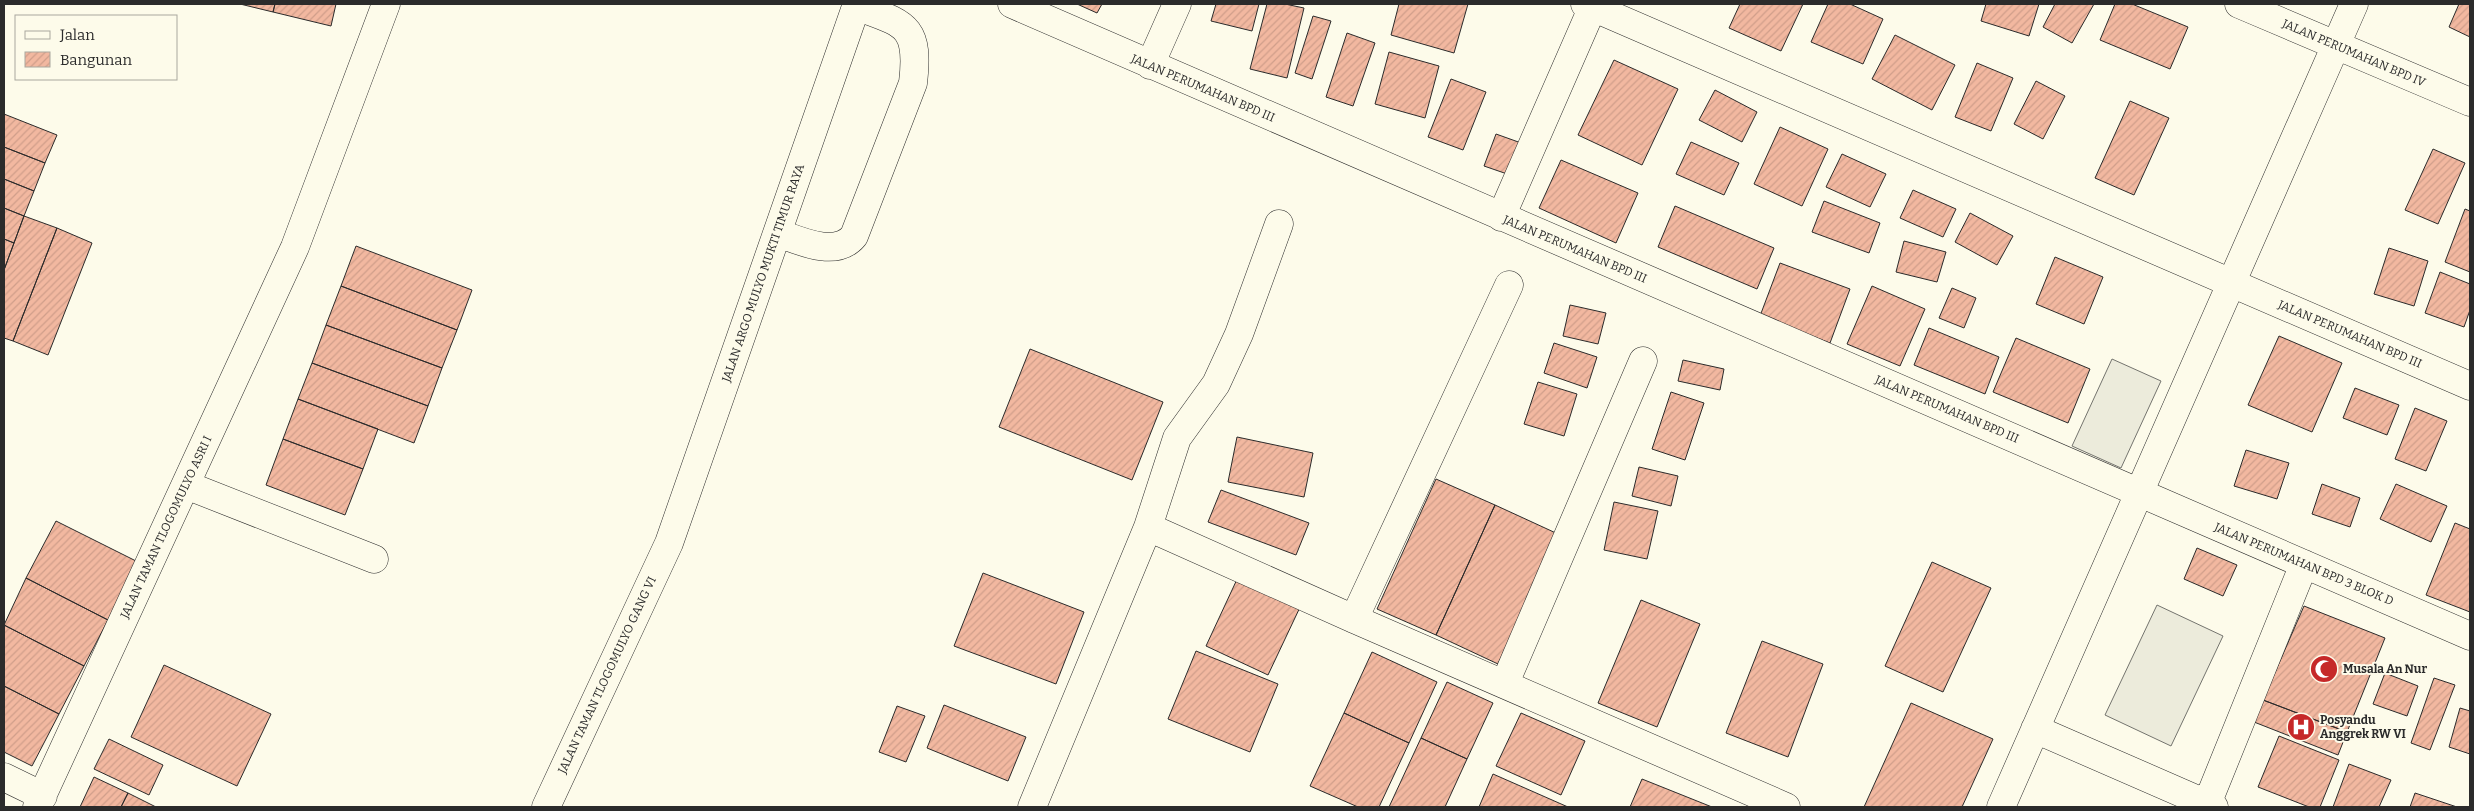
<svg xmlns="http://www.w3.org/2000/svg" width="2474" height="811" font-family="Bitter,serif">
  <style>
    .garden { fill: #ecebdb; stroke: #74746e }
    .building { fill: url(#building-hatch); stroke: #2b2b2b }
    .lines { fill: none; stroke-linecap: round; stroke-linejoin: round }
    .street-casing { stroke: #2b2b2b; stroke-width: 29 }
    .street { stroke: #fdfbea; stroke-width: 28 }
    .labels { text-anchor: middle; stroke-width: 4; stroke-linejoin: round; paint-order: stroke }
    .street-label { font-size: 12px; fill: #2b2b2b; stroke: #fdfbea }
    .poi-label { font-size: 12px; font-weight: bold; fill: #2b2b2b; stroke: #fdfbea; text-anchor: start }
  </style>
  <defs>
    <pattern id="building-hatch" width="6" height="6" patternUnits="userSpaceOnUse" patternTransform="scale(1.25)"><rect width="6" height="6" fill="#f2b8a0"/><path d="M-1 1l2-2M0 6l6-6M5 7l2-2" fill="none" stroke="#d09e8a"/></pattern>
  </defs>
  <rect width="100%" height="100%" fill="#fdfbea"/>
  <!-- garden -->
  <path class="garden" d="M2112,359L2161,381L2121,468L2072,446Z
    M2157,605L2223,636L2171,746L2105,715Z"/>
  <!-- building -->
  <path class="building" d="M240,4H275L273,12Z
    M275,4H336L331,26L273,12Z
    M1077,4H1102L1097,13Z
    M1216,4H1259L1252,31L1211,21Z
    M1267,4H1285L1304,8L1287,78L1250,69Z
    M1399,4H1468L1454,53L1391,35Z
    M1740,4H1803L1781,51L1729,28Z
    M1828,4H1850L1883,19L1863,64L1811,42Z
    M1986,4H2039L2029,36L1981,21Z
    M2055,4H2094L2072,43L2043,27Z
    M2115,4H2132L2188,27L2170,69L2100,40Z
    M2459,4H2470V37L2449,27Z
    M1313,16L1331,21L1312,79L1295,73Z
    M1347,33L1375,43L1353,106L1326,97Z
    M1895,35L1955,65L1932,110L1872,79Z
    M1389,52L1439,66L1425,118L1375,104Z
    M1614,60L1678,89L1642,165L1578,135Z
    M1977,63L2013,78L1991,131L1955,117Z
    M1451,79L1486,92L1463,150L1428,137Z
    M2036,81L2065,96L2043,139L2014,124Z
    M1715,90L1757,112L1742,142L1699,120Z
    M2130,101L2169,118L2134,195L2095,178Z
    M4,114L57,135L45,163L4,147Z
    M1780,127L1828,149L1802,206L1754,184Z
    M1496,134L1524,144L1513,176L1484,166Z
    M1691,142L1739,163L1724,195L1676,174Z
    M4,147L45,163L34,191L4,179Z
    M2433,149L2465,163L2438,224L2405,210Z
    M1842,154L1886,174L1870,207L1826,187Z
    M1561,160L1638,193L1616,243L1539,208Z
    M4,179L34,191L24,216L4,208Z
    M1913,190L1956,209L1943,237L1900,218Z
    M1824,201L1880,223L1869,253L1812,232Z
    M1675,206L1774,248L1757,289L1658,247Z
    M4,208L24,216L14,243L4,239Z
    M2465,209L2470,211V272L2445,262Z
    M1970,213L2013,236L1997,265L1955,242Z
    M24,216L57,228L13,341L4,338V270Z
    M57,228L92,243L48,355L13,341Z
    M4,239L14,243L4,270Z
    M1904,241L1946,252L1937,282L1896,272Z
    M356,246L472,290L457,330L341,286Z
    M2389,248L2428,261L2414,306L2374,294Z
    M2055,257L2103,277L2084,324L2036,304Z
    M1780,263L1850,289L1830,343L1760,316Z
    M2440,272L2470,284V310L2464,327L2425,313Z
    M341,286L457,330L442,368L326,325Z
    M1872,286L1925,309L1900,366L1847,344Z
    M1952,288L1976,298L1964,328L1939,318Z
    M1570,305L1606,313L1598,344L1563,336Z
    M326,325L442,368L428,406L312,363Z
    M1929,328L1999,357L1985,394L1914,365Z
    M2279,336L2342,363L2312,432L2248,405Z
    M2016,338L2090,369L2068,423L1993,392Z
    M1554,343L1597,357L1587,388L1544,373Z
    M1030,349L1163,402L1132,480L999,427Z
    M1683,360L1724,369L1720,390L1678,381Z
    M312,363L428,406L414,443L298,399Z
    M1538,382L1577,394L1564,436L1524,424Z
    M2355,388L2399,405L2387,435L2343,418Z
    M1671,392L1704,403L1685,460L1652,449Z
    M298,399L378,429L363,469L283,439Z
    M2415,408L2447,421L2426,471L2395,459Z
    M1237,437L1313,453L1304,497L1228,482Z
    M283,439L363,469L345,515L266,485Z
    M2246,450L2289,463L2277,499L2234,486Z
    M1639,467L1678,476L1671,506L1632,496Z
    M1436,479L1495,505L1436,635L1377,609Z
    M2322,484L2360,498L2350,527L2312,514Z
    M2396,484L2447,506L2431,542L2380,519Z
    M1221,490L1309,523L1296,555L1208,522Z
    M1614,502L1658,511L1647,559L1604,550Z
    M1495,505L1558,534L1498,664L1436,635Z
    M56,521L138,562L108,620L26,578Z
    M2455,523L2470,529V612L2426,595Z
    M2197,548L2237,565L2223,596L2184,579Z
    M1932,562L1991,588L1943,692L1885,666Z
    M983,573L1084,612L1056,684L954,646Z
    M1239,575L1302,603L1268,675L1206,646Z
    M26,578L108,620L84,666L4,625Z
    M1641,600L1700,624L1657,727L1598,703Z
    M2304,606L2385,638L2347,732L2263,700Z
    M4,625L84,666L59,714L4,686Z
    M1762,641L1823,664L1788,757L1726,733Z
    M1196,651L1278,684L1250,752L1168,719Z
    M1372,652L1437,682L1409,743L1344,713Z
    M164,665L271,714L237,786L131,737Z
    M2385,673L2418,686L2407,716L2373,704Z
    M2434,678L2455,685L2430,750L2411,743Z
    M1447,682L1493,703L1467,759L1421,738Z
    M4,686L59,714L32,766L4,752Z
    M2263,700L2347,732L2338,755L2254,722Z
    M1911,703L1993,739L1962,807H1864Z
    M944,705L1026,737L1008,781L927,748Z
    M897,706L925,716L906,762L879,752Z
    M2460,708L2470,711V754L2449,747Z
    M1344,713L1409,743L1379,807H1358L1310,786Z
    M1521,713L1585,741L1561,795L1496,766Z
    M2279,736L2339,760L2320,807H2309L2258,787Z
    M1421,738L1467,759L1445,807H1389Z
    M109,739L163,765L149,795L94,769Z
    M2349,764L2391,780L2379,807H2333Z
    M1493,774L1568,807H1479Z
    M94,777L128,793L121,807H80Z
    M1642,779L1712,807H1630Z
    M128,793L156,807H121Z
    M2415,793L2457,807H2410Z"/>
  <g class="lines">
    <defs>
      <path id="street" d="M1012,4L2470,636
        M1585,4L2470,386
        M2239,4L2470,102
        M1150,65L1177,4
        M1501,217L1594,4
        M778,233C800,241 836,258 854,236L913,83C920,24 904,24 856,6
        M186,485L374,559
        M1148,527L1354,619L1786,807
        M1354,619L1509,285
        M1505,683L1643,361
        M2035,729L2214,807
        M4,777L43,796
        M2207,804L2304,564
        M37,807L295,247L386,4
        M546,807L669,543L857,4
        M1032,807L1148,527L1177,438L1216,384L1239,334L1279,224
        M2001,807L2354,4"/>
    </defs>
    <!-- street casing -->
    <use href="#street" class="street-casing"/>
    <!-- street -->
    <use href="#street" class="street"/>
  </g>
  <!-- icons -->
  <defs>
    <symbol id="mosque-disc" viewBox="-11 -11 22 22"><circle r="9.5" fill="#c62828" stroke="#fdfbea"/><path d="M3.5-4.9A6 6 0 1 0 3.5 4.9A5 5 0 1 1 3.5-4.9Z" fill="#fff"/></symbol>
    <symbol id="hospital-disc" viewBox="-11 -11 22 22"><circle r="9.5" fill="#c62828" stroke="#fdfbea"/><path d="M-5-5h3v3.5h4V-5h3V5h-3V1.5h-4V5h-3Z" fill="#fff"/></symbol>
  </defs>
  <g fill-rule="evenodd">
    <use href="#mosque-disc" x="2308" y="653" width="32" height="32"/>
    <use href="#hospital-disc" x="2285" y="711" width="32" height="32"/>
  </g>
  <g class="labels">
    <!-- street labels -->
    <g class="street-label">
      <text transform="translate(2354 53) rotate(23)" y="4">JALAN PERUMAHAN BPD IV</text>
      <text transform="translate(1203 88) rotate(23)" y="4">JALAN PERUMAHAN BPD III</text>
      <text transform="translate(1575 249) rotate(23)" y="4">JALAN PERUMAHAN BPD III</text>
      <text transform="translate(763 273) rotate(-71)" y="4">JALAN ARGO MULYO MUKTI TIMUR RAYA</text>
      <text transform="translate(2350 334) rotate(23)" y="4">JALAN PERUMAHAN BPD III</text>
      <text transform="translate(1947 409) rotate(23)" y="4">JALAN PERUMAHAN BPD III</text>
      <text transform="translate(166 527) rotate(-65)" y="4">JALAN TAMAN TLOGOMULYO ASRI I</text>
      <text transform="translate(2304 564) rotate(23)" y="4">JALAN PERUMAHAN BPD 3 BLOK D</text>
      <text transform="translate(607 675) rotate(-65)" y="4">JALAN TAMAN TLOGOMULYO GANG VI</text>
    </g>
    <!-- poi labels -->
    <g class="poi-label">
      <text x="2343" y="673">Musala An Nur</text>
      <text x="2320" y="724">Posyandu<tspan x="2320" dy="14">Anggrek RW VI</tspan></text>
    </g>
  </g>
  <!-- border -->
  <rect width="2474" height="811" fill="none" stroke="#2b2b2b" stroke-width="10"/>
  <!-- legend -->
  <rect x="15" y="15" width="162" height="65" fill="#fdfbea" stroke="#a9a89e"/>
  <rect x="25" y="31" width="25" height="8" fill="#fdfbea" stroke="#a9a89e"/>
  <text x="60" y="40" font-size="15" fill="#2b2b2b">Jalan</text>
  <rect x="25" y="52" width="25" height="15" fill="url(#building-hatch)" stroke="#a9a89e"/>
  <text x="60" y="65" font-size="15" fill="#2b2b2b">Bangunan</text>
</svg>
